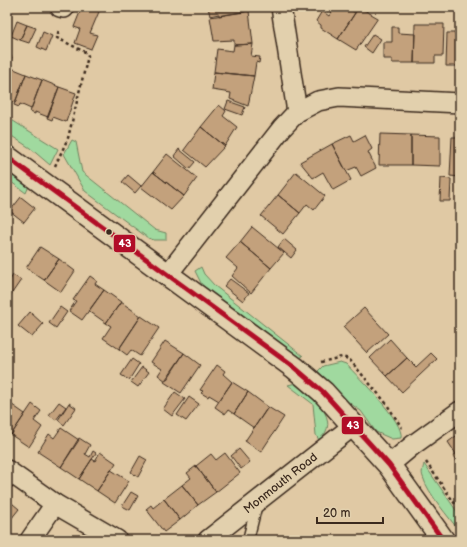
<svg xmlns="http://www.w3.org/2000/svg" width="467" height="547" font-family="'Balsamiq Sans',sans-serif">
  <style>
    .green { fill: #a0d99f; stroke: #6e825e }
    .building { fill: #c3a17c; stroke: #3b2a1e }
    .lines { fill: none; stroke-linecap: round; stroke-linejoin: round }
    .service-casing { stroke: #3b2a1e; stroke-width: 13 }
    .minor-casing { stroke: #3b2a1e; stroke-width: 22 }
    .tertiary-casing { stroke: #3b2a1e; stroke-width: 25 }
    .path { stroke: #3b2a1e; stroke-width: 2.5; stroke-dasharray: 3 3; stroke-linecap: butt }
    .service { stroke: #e2d0ad; stroke-width: 10 }
    .minor { stroke: #e2d0ad; stroke-width: 19 }
    .tertiary { stroke: #e2d0ad; stroke-width: 22 }
    .bus-1-casing { stroke: #e2d0ad; stroke-width: 8 }
    .bus-1 { stroke: #b10d28; stroke-width: 5 }
    .bus-dot { fill: #3b2a1e; stroke: #e2d0ad; stroke-width: 1.5 }
    .labels { text-anchor: middle; stroke-width: 3; stroke-linejoin: round; paint-order: stroke }
    .street-label { font-size: 12px; fill: #3b2a1e; stroke: #e2d0ad }
    .line-badge { stroke: #e2d0ad; stroke-width: 1.5 }
    .badge-label { font-size: 11px; text-anchor: middle; font-weight: bold; fill: #fff }
  </style>
  <rect width="100%" height="100%" fill="#e0c9a4"/>
  <filter id="ink" filterUnits="userSpaceOnUse"><feTurbulence type="fractalNoise" baseFrequency=".025" numOctaves="2"/><feDisplacementMap in="SourceGraphic" scale="8" xChannelSelector="R" yChannelSelector="G"/><feConvolveMatrix kernelMatrix="1 2 1 2 8 2 1 2 1" color-interpolation-filters="sRGB"/></filter>
  <g filter="url(#ink)">
    <!-- green -->
    <path class="green" d="M10,119L58,149L50,165L30,148L7,133V123Z
      M72,140L76,142L82,172L155,230L166,233V240H154L148,238L85,191L64,154Z
      M7,169L29,186L26,193L7,179Z
      M201,267L204,274L215,286L303,356L300,358L202,285L195,271Z
      M340,362L346,364C358,377 405,422 401,438L392,439L376,432L361,411L341,397L318,371L323,366Z
      M296,383C312,396 343,420 319,440L316,435L313,404L288,385Z
      M424,464L460,516V532C449,517 428,494 423,477C421,472 423,469 424,464Z"/>
    <!-- building -->
    <path class="building" d="M82,7H101L90,33L97,35L91,49L75,43L80,29L74,27Z
      M208,7H248L249,11L219,16V14L210,16Z
      M335,7H349L348,8L355,13L338,39L321,28V25L316,21L322,11L329,16Z
      M359,7L378,18L356,50L338,39Z
      M249,11L253,44L234,45V40L214,41L210,17Z
      M17,21L27,25L20,40L11,36Z
      M415,24H444L443,56H435V63H414Z
      M27,25L36,28L29,43L20,40Z
      M392,27H398V33L415,34L414,63H392V59H383V42H392Z
      M43,32L52,36L46,51L37,47Z
      M447,33H460V66H446Z
      M373,34L381,39L372,53L364,47Z
      M253,44L251,56L260,57L259,63L256,62L254,76L214,72L217,49L233,51L234,45Z
      M7,55L12,57L7,71Z
      M9,67L26,74L15,103L7,100Z
      M214,72L254,76L248,106L230,99L231,93L212,90Z
      M26,74L42,80L31,109L20,104L19,107L14,105Z
      M42,80L59,87L48,117L35,112V114L30,112Z
      M59,87L76,93L66,122L53,117L52,120L47,118Z
      M228,101L245,107L242,115L225,109Z
      M219,105L226,111L223,116L237,127L225,146L201,127Z
      M201,127L225,146L205,167L184,150Z
      M380,134L411,135V165H379Z
      M351,135L354,141L365,135L372,149L368,152L376,168L361,176L356,167L346,171L332,144Z
      M411,135L440,136V166L411,165Z
      M452,137H460V177L450,176Z
      M332,144L351,180L333,190L323,172L313,178L300,162Z
      M179,149L195,162L189,169L174,156Z
      M167,154L197,178L184,196L153,172Z
      M153,172L184,196L171,210L141,187Z
      M296,172L325,196L314,210L307,204L300,213L278,195Z
      M128,175L141,186L135,193L122,182Z
      M441,178L451,179L450,201H440Z
      M278,195L300,213L283,234L261,216Z
      M21,197L35,208L24,222L10,211Z
      M252,227L284,253L271,268L240,242Z
      M284,239L297,250L291,258L278,247Z
      M240,242L271,268L251,293L232,276L238,268L226,258Z
      M40,247L59,259L44,280L26,268Z
      M59,259L75,271L61,292L44,280Z
      M13,275L21,280L10,296L7,294V285Z
      M90,276L97,281L95,284L104,290L82,320L69,311L76,301L73,300Z
      M230,279L249,293L243,301L224,286Z
      M104,290L121,302L106,323L89,311Z
      M121,302L141,316L119,349L103,338L111,326L106,323Z
      M60,307L67,312L56,328L49,323Z
      M364,308L388,334L367,353L343,327Z
      M30,312L43,324L32,337L18,326Z
      M141,316L159,328L140,356L131,350L127,355L119,349Z
      M390,339L407,358L387,376L370,358Z
      M165,341L184,353L166,381L158,375L162,369L151,362Z
      M184,353L200,365L181,393L164,382Z
      M431,353L437,359L402,392L387,376L407,358L416,367Z
      M132,359L139,364L129,380L121,375Z
      M217,365L225,371L223,374L232,382L219,401L209,395L208,397L201,393L203,391L200,390Z
      M142,367L149,372L138,387L131,382Z
      M232,382L248,392L234,414L228,410L225,414L215,407Z
      M175,392L185,399L172,416L163,409Z
      M248,392L268,407L254,428L234,414Z
      M189,397L199,404L186,421L177,415Z
      M8,402L25,414L11,435L7,432Z
      M59,402L66,407L56,420L49,415Z
      M69,403L76,408L64,425L58,420Z
      M32,404L41,411L34,421L42,427L29,447L11,435Z
      M268,407L284,417L261,452L245,441Z
      M61,428L79,440L61,467L38,452L49,434L54,438Z
      M460,433V466L453,456L456,454L448,442Z
      M79,438L90,445L85,454L90,457L93,451L96,453L79,479L61,467Z
      M239,449L250,462L241,469L231,456Z
      M100,452L116,463L97,491L79,479L92,459L95,461Z
      M225,453L240,473L216,492L196,466L211,454L216,460Z
      M140,456L147,460L138,477L131,472Z
      M196,466L216,492L198,505L182,485L191,478L187,473Z
      M111,470L129,481L115,503L97,491Z
      M182,485L198,505L180,520L164,499Z
      M131,492L138,496L130,510L122,506Z
      M7,499L19,509L7,524Z
      M164,499L180,520L164,532L146,509L151,505L153,508Z"/>
    <g class="lines">
      <defs>
        <path id="service" d="M248,540L257,504"/>
        <g id="minor">
          <path d="M60,7L64,8"/>
          <path d="M281,7L297,112"/>
          <path d="M168,274L282,128L297,112L318,101L339,97L460,103"/>
          <path d="M389,465L413,445L460,411"/>
          <path d="M7,470L55,504L117,540"/>
          <path d="M30,540L55,504"/>
          <path id="s1" d="M208,540L353,426"/>
        </g>
        <path id="tertiary" d="M7,157L295,368L323,392L389,465L443,540"/>
      </defs>
      <!-- service casing -->
      <use href="#service" class="service-casing"/>
      <!-- minor casing -->
      <use href="#minor" class="minor-casing"/>
      <!-- tertiary casing -->
      <use href="#tertiary" class="tertiary-casing"/>
      <!-- path -->
      <path class="path" d="M55,166L68,138L88,56L87,53L57,38L59,29
        M321,362L342,357L349,359L386,403L402,428
        M426,462L460,511"/>
      <!-- service -->
      <use href="#service" class="service"/>
      <!-- minor -->
      <use href="#minor" class="minor"/>
      <!-- tertiary -->
      <use href="#tertiary" class="tertiary"/>
      <defs>
        <path id="bus-1" d="M7,157L295,368L323,392L389,465L443,540"/>
      </defs>
      <!-- bus-1 casing -->
      <use href="#bus-1" class="bus-1-casing"/>
      <!-- bus-1 -->
      <use href="#bus-1" class="bus-1"/>
    </g>
  </g>
  <!-- markers -->
  <circle class="bus-dot" cx="109" cy="232" r="3.5"/>
  <g class="labels">
    <!-- street labels -->
    <g class="street-label">
      <text dy="4" stroke="none"><textPath href="#s1" startOffset="92">Monmouth Road</textPath></text>
    </g>
  </g>
  <g class="line-badge">
    <rect x="113" y="234" width="23" height="19" rx="4" fill="#b10d28"/>
    <rect x="341" y="416" width="23" height="19" rx="4" fill="#b10d28"/>
  </g>
  <g class="badge-label">
    <text x="125" y="247">43</text>
    <text x="353" y="429">43</text>
  </g>
  <!-- margin -->
  <rect width="467" height="547" fill="none" stroke="#e2d0ad" stroke-width="24"/>
  <rect x="12" y="12" width="443" height="523" fill="none" stroke="#3b2a1e" stroke-width="1.5" filter="url(#ink)"/>
  <!-- scale -->
  <path d="M317 517v6h66v-6" fill="none" stroke="#3b2a1e" stroke-width="2"/>
  <text x="323" y="517" font-size="12" fill="#3b2a1e" stroke="#e2d0ad" stroke-width="3" paint-order="stroke">20 m</text>
</svg>
